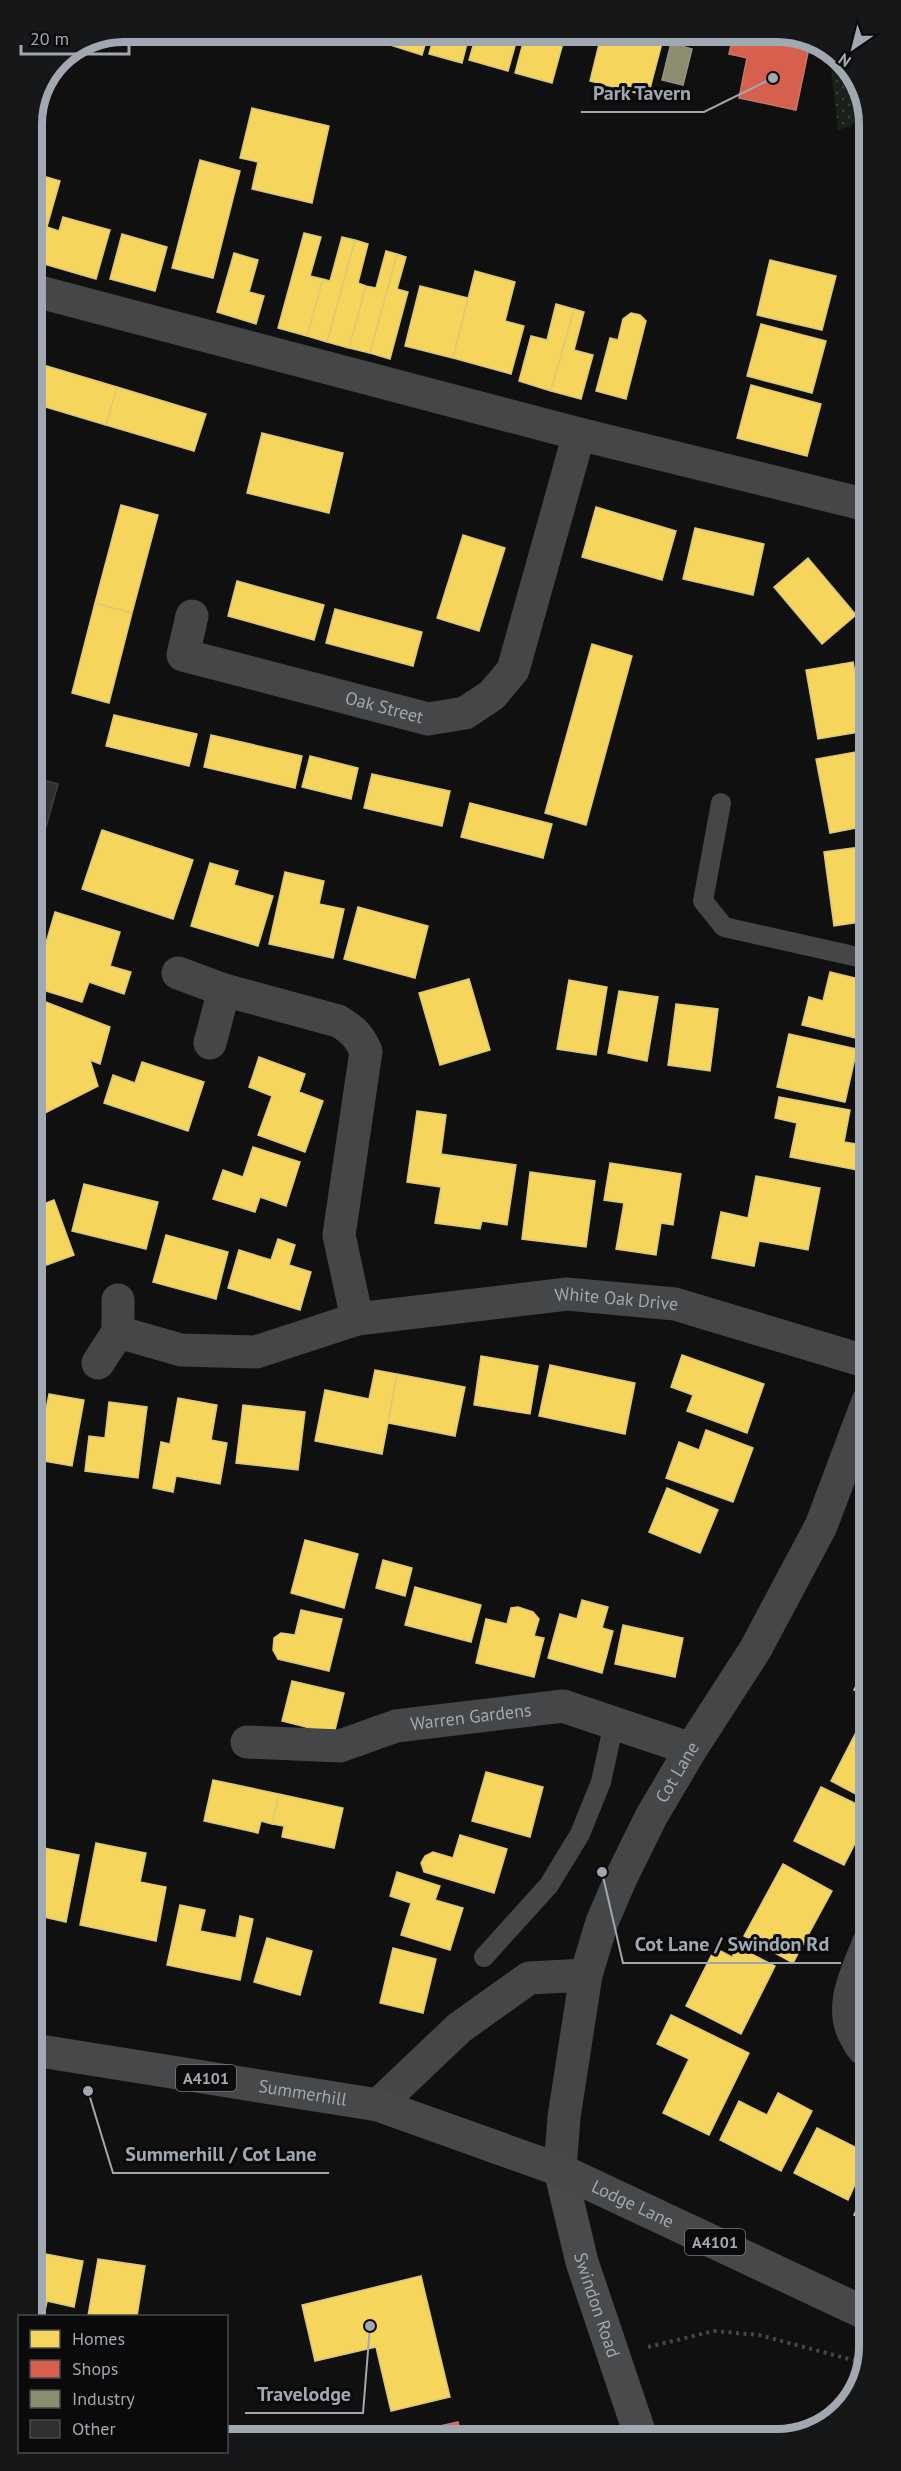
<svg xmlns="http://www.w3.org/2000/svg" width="901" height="2471" font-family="'PT Sans',sans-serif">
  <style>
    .grass { fill: url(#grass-dots) }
    .homes { fill: #f6d55c; stroke: #dcc876; stroke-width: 1.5 }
    .shops { fill: #d6604d; stroke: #c6766b; stroke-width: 1.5 }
    .industry { fill: #8c8c6e; stroke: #929482; stroke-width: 1.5 }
    .building { fill: #303033; stroke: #3e4144; stroke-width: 1.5 }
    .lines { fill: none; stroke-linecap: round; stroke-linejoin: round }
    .path { stroke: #46474a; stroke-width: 4; stroke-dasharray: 3 4.5; stroke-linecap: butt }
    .service { stroke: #444648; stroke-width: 20 }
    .minor { stroke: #444648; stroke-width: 33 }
    .tertiary { stroke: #444648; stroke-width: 33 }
    .secondary { stroke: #484a4c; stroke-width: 33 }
    .primary { stroke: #46484a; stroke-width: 33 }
    .labels { text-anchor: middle; stroke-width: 6; stroke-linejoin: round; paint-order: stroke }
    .shield { fill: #0a0a0b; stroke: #73797f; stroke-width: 1.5 }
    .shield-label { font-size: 16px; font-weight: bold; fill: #a0a8b1 }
    .street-label { font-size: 18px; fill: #a0a8b1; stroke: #0a0a0b }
    .rim { fill: none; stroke: #a0a8b1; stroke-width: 8 }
    .leader { fill: none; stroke: #a0a8b1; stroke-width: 2 }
    .callout-dot { fill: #a0a8b1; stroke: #0a0a0b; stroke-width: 2 }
    .callout-label { font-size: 20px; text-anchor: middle; font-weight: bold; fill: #a0a8b1; stroke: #0a0a0b; stroke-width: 6; stroke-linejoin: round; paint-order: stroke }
  </style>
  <defs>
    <pattern id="grass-dots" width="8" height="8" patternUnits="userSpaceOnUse" patternTransform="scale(1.5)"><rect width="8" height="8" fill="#1a201a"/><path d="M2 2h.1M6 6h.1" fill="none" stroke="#383e39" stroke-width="1.8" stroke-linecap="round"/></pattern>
  </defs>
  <rect width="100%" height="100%" fill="#101010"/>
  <!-- grass -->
  <path class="grass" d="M829,50L838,54L861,92L859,117L851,126L838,130Z"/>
  <!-- homes -->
  <path class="homes" d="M387,32H429L422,55L384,43Z
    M435,32H470L462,63L429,54Z
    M477,32H519L508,71L469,60Z
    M526,32H566L552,83L515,73Z
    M602,32H620L662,43L648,96L590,81Z
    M252,108L329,126L312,203L252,189L258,162L240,158Z
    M200,160L240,171L213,278L172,268Z
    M33,173L60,181L37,262L32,261Z
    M63,217L110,230L96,279L37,262L47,227L59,231Z
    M304,233L321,237L310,276L323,279L307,336L278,328Z
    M122,234L167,247L155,291L110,279Z
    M342,237L355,240L327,342L307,336L323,279L330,281Z
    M355,240L368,244L358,283L366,286L349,348L327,342Z
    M386,251L397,254L370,353L349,348L366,286L376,288Z
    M234,253L258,260L249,292L264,296L256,324L217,312Z
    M397,254L406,257L397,289L408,292L390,359L370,353Z
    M770,260L836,276L822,330L757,315Z
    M475,271L515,282L505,321L524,326L511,374L453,358Z
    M420,286L468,298L453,358L405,346Z
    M556,304L574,309L551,391L519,381L531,336L547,340Z
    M574,309L584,312L574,350L593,355L581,399L551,391Z
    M631,313L640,315L646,321L626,399L596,391L610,338L618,340L623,319Z
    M761,324L826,341L812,393L747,376Z
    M40,364L117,387L106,425L32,403V392Z
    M751,385L821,404L807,456L737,438Z
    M117,387L206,414L194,451L106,425Z
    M262,433L343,453L329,513L247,493Z
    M121,505L158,515L132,613L95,603Z
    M596,507L676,531L662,580L582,557Z
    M695,528L764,544L753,595L683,579Z
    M463,535L505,548L479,631L437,618Z
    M808,558L856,615L822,644L774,587Z
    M237,581L324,605L314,640L228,616Z
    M95,603L132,613L109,703L72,693Z
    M335,609L422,632L413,666L326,643Z
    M592,644L632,656L586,825L545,813Z
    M853,662L866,731L818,739L806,670Z
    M114,715L197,734L189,766L106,746Z
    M211,735L302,756L295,788L204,767Z
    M861,751L867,784V826L830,833L816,759Z
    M310,756L358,768L351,799L302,787Z
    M372,774L450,791L442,826L364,808Z
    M470,803L552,824L543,858L461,837Z
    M102,830L193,860L173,919L82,889Z
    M867,846V921L834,926L824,852Z
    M210,863L238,871L234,885L273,896L258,946L191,926Z
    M285,872L324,881L319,904L344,909L333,958L269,944Z
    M358,907L428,926L415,978L344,959Z
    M55,912L120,932L110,966L131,972L124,994L89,982L82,1002L33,987Z
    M830,972L868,981V1041L802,1025L809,997L823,1001Z
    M469,979L490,1050L440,1065L419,993Z
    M569,980L607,987L596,1055L557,1049Z
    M619,991L658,997L647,1061L608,1053Z
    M38,999L110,1027L100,1064L90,1060L98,1086L45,1113L33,1091V1022Z
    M676,1004L718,1009L710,1071L668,1065Z
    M789,1034L857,1049L845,1102L777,1087Z
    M259,1057L305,1074L299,1092L323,1101L305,1152L258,1135L272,1096L249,1087Z
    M142,1062L204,1082L188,1131L104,1103L113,1075L135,1083Z
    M779,1097L850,1110L844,1142L868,1146V1172L790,1157L797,1123L775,1118Z
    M417,1111L446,1115L441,1154L516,1165L507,1225L482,1221L480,1229L435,1223L441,1187L407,1182Z
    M253,1147L300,1162L286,1206L260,1197L255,1212L213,1199L223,1170L243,1177Z
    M610,1163L681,1174L673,1225L661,1223L656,1255L616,1249L624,1203L604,1200Z
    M530,1172L595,1181L586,1247L522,1239Z
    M756,1176L820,1188L808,1250L759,1241L754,1266L712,1258L721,1212L748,1218Z
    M84,1184L158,1202L146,1249L72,1231Z
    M54,1200L74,1255L33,1270V1208Z
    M166,1235L228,1252L216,1299L153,1282Z
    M278,1239L295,1245L289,1265L311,1272L300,1310L228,1288L239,1250L271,1260Z
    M682,1355L764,1384L747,1433L687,1411L693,1395L671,1387Z
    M481,1356L538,1366L530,1414L474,1405Z
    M550,1365L635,1383L625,1434L539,1416Z
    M375,1370L397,1374L382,1454L315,1441L325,1390L369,1399Z
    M397,1374L465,1387L455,1436L388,1423Z
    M49,1394L84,1400L72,1466L33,1459V1407L46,1409Z
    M178,1398L217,1405L211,1440L227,1443L220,1484L176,1476L173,1492L153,1488L161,1442L170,1444Z
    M109,1402L147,1407L138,1478L85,1471L89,1436L105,1438Z
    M243,1405L305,1412L298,1470L236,1463Z
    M706,1430L753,1448L733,1502L666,1478L679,1442L699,1450Z
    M667,1488L718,1510L700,1553L649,1532Z
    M305,1540L358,1554L344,1608L291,1593Z
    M383,1560L412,1568L405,1596L376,1588Z
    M415,1587L481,1605L471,1642L405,1625Z
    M582,1600L608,1607L602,1628L613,1631L602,1673L548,1658L560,1614L577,1619Z
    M518,1607L533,1612L539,1619L534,1636L544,1638L534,1677L476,1663L486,1619L507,1624L511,1608Z
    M301,1610L342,1619L329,1671L278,1659L273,1650L274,1638L281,1633L295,1635Z
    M623,1625L683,1638L675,1677L615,1664Z
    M865,1668L869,1670V1697L854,1690Z
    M292,1681L344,1693L334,1734L282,1721Z
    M869,1707V1801L831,1781Z
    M486,1772L543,1787L530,1837L472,1821Z
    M213,1780L279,1794L272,1824L261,1821L258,1833L204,1821Z
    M821,1787L869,1810V1816L844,1865L794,1841Z
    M279,1794L343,1808L334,1848L282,1837L284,1826L272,1824Z
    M460,1835L507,1849L494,1893L424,1872L421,1863L425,1856L433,1852L453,1858Z
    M96,1843L146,1853L140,1882L166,1887L156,1941L80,1925Z
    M34,1846L79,1855L66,1922L39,1916L41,1905L34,1903Z
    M783,1864L832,1891L793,1963L744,1936Z
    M397,1872L440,1886L435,1900L463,1908L450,1950L401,1935L411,1903L390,1896Z
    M180,1905L205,1910L200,1931L236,1938L240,1916L253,1919L240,1980L167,1965Z
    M267,1938L312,1951L300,1995L254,1982Z
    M738,1947L775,1966L741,2034L686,2006L715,1948L732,1957Z
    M393,1948L436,1959L423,2013L380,2003Z
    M671,2015L749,2053L709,2135L663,2113L689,2059L657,2044Z
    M778,2093L812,2111L781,2171L720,2140L739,2101L767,2115Z
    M817,2128L869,2154L848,2200L794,2173Z
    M869,2183V2222L854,2215Z
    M35,2252L83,2261L74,2307L47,2301L44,2316L35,2315Z
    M98,2259L145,2266L137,2316H88Z
    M421,2276L450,2397L391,2411L376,2347L315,2361L302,2305Z"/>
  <!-- shops -->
  <path class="shops" d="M734,32H765L810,43L796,110L739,98L747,58L729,54Z
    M458,2422L462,2438H387Z"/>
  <!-- industry -->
  <path class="industry" d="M671,43L692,49L683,85L662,80Z"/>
  <!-- building -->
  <path class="building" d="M33,777L58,784L40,848L33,846Z"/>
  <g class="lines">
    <!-- path -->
    <path class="path" d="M648,2347L714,2331L759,2335L864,2363"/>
    <!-- service -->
    <path class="service" d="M721,803L703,901L724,927L867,959
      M484,1957L549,1885L580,1834L601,1782L614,1723"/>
    <!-- minor -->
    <g class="minor">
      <path d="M32,290L579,434L867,505"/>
      <path id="s1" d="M192,616L183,655L428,719L465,713L492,695L513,670L579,434"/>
      <path d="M178,973L224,990L338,1021C352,1029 359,1036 366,1051L339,1235L357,1319"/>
      <path d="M210,1043L224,990"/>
      <path id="s2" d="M118,1300V1332L181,1350L256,1352L357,1319L567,1294L675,1304L868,1362"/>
      <path d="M98,1363L118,1332"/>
      <path id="s3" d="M247,1742L340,1746L396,1726L563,1706L691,1749"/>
      <path d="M869,1942C857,1972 837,2009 857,2039C860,2045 863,2050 869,2053"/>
    </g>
    <!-- tertiary -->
    <g class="tertiary">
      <path d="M378,2105L459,2028L529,1978L586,1975"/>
      <path id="s4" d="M560,2170L564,2117L586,1975L602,1922L621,1878L651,1817L691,1749L755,1650L821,1526L868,1401"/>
    </g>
    <!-- secondary -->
    <path class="secondary" id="s5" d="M560,2170L582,2262L641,2437"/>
    <!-- primary -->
    <path class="primary" id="s6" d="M34,2050L378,2105L560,2170L869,2315"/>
  </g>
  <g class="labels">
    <!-- shield labels -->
    <g class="shield">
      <rect x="176" y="2065" width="60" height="26" rx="4.5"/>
      <rect x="685" y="2229" width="60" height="26" rx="4.5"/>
    </g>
    <g class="shield-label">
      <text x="206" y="2084">A4101</text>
      <text x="715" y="2248">A4101</text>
    </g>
    <!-- street labels -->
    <g class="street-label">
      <text dy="6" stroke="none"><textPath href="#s1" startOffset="248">Oak Street</textPath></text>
      <text dy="6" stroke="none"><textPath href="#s2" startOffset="540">White Oak Drive</textPath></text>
      <text dy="6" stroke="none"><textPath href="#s3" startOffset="228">Warren Gardens</textPath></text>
      <text dy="6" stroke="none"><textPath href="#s4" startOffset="420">Cot Lane</textPath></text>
      <text dy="6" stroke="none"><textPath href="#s6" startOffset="272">Summerhill</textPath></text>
      <text dy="6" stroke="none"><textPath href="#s6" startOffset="622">Lodge Lane</textPath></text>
      <text dy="6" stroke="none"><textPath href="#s5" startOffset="140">Swindon Road</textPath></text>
    </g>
  </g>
  <!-- crop -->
  <path d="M0 0H901V2471H0ZM124 42H777A82 82 0 0 1 859 124V2347A82 82 0 0 1 777 2429H124A82 82 0 0 1 42 2347V124A82 82 0 0 1 124 42Z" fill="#161718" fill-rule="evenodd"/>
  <path class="rim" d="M124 42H777A82 82 0 0 1 859 124V2347A82 82 0 0 1 777 2429H124A82 82 0 0 1 42 2347V124A82 82 0 0 1 124 42Z"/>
  <!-- callouts -->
  <path class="leader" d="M773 78L704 112H581M602 1872L623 1963H841M88 2091L113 2173H329M370 2326L363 2413H245"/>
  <g class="callout-dot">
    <circle cx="773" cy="78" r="6"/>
    <circle cx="602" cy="1872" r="6"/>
    <circle cx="88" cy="2091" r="6"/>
    <circle cx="370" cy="2326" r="6"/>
  </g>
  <g class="callout-label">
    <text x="642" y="100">Park Tavern</text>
    <text x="732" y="1951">Cot Lane / Swindon Rd</text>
    <text x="221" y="2161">Summerhill / Cot Lane</text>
    <text x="304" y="2401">Travelodge</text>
  </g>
  <!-- legend -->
  <rect x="18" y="2315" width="210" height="138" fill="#0a0a0b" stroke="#46494d" stroke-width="1.5"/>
  <rect x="30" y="2330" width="30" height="18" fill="#f6d55c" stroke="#46494d" stroke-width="1.5"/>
  <text x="72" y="2345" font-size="18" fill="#a0a8b1">Homes</text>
  <rect x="30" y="2360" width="30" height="18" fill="#d6604d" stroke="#46494d" stroke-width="1.5"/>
  <text x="72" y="2375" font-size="18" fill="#a0a8b1">Shops</text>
  <rect x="30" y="2390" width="30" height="18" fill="#8c8c6e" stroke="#46494d" stroke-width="1.5"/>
  <text x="72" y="2405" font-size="18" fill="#a0a8b1">Industry</text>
  <rect x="30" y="2420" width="30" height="18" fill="#303033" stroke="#46494d" stroke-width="1.5"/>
  <text x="72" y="2435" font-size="18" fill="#a0a8b1">Other</text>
  <!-- north arrow -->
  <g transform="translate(853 48) rotate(215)" stroke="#0a0a0b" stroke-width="4.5" paint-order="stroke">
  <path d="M0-4.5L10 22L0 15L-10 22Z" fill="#a0a8b1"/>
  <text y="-9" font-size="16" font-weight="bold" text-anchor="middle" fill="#a0a8b1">N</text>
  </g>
  <!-- scale -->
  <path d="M21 45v9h108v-9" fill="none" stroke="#a0a8b1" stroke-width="3"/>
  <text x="30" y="45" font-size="18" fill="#a0a8b1" stroke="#0a0a0b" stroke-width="4.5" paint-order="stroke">20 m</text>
</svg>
